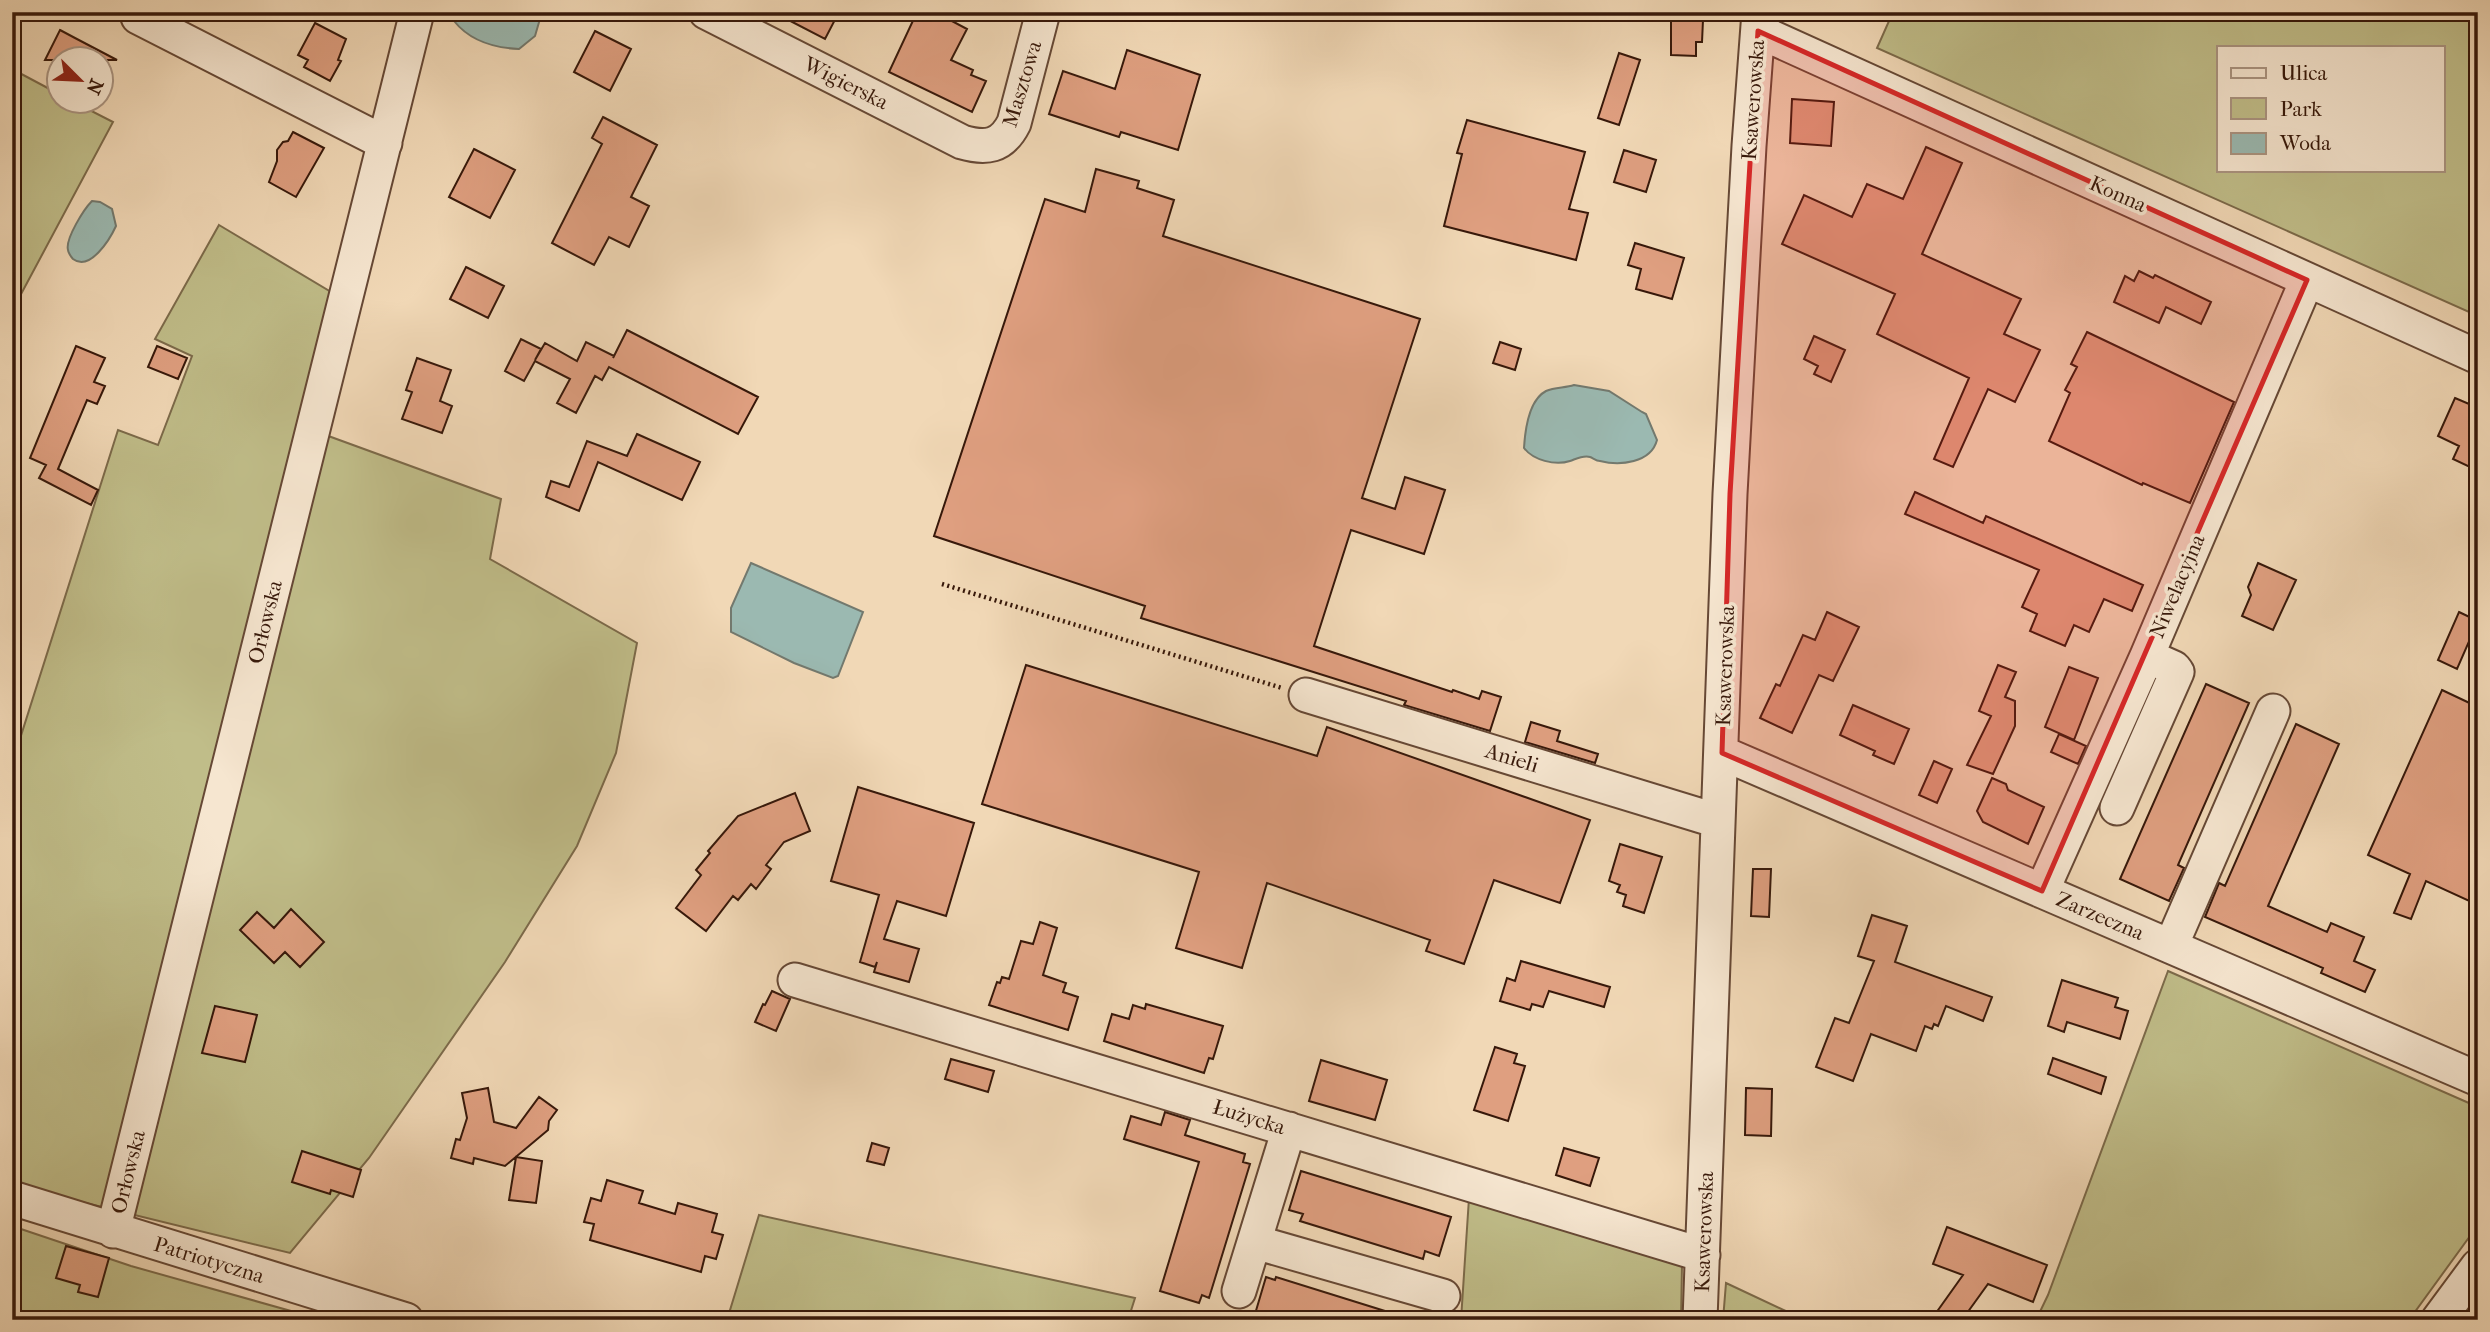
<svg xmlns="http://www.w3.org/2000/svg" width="2490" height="1332" font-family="'IM FELL French Canon',serif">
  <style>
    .green { fill: #c0bd89; stroke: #7c6a4a; stroke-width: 2; fill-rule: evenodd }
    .water { fill: #9bb9b1; stroke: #73796e; stroke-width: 2 }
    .building { fill: #df9f80; stroke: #37180a; stroke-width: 2 }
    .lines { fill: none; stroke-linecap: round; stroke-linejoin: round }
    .minor-casing { stroke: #664835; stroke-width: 37 }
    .path { stroke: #37180a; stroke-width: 4.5; stroke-dasharray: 2 3.5; stroke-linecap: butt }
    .minor { stroke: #f6e6d0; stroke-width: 33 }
    .marked { fill: #d62828; fill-opacity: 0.2; stroke: #d62828; stroke-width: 5; stroke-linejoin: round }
    .labels { text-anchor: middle; stroke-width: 7; stroke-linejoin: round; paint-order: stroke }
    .street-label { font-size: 21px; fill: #37180a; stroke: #f6e6d0 }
  </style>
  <rect width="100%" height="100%" fill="#f1d8b6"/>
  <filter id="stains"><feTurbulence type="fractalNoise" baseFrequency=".00286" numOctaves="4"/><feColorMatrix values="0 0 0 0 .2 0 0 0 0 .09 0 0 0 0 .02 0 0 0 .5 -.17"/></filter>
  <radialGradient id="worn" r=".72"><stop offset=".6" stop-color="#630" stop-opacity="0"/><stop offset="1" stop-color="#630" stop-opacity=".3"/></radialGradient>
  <!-- green -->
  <path class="green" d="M1893,12H2478V316L1877,48ZM2443,47V170H2219V47Z
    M12,69L59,94L60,102H74L113,122L12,311Z
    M219,225L331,292L301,426L501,499L490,559L637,643L616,753L577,846L505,962L369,1158L290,1253L49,1194L12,1182V764L118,430L158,445L192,356L155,339Z
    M2168,971L2478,1107V1225L2409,1320H2036L2048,1295Z
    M1469,1198L1682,1265L1681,1320H1461Z
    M759,1215L1135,1298L1128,1320H727Z
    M12,1226L131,1266L323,1320H12Z
    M1726,1283L1805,1320H1723Z"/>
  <!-- water -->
  <path class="water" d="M454,12H542L535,36L519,49C495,48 470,41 454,21Z
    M92,201L100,202L112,209L116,226C110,239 90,272 73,259C71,257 68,252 68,250C65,239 84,209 92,201Z
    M1574,385L1609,391L1642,412L1646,414L1657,440C1651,463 1620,466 1600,461C1596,461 1593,458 1590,457C1583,455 1576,459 1570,461C1555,466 1533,460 1524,448C1525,431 1529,400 1546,391C1555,387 1565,388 1574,385Z
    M751,563L863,612L838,676L833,678L794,663L731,632V608Z"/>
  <!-- building -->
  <path class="building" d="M773,12H839L825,39Z
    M917,12H935L967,29L951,60L973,70L971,75L986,81L972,112L889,72Z
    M1671,19L1703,20L1702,42H1696V56L1671,55Z
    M315,23L346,39L338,60L341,61L330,81L304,67L308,60L298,55Z
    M60,30L75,38L117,60H45Z
    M595,31L631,49L610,91L574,72Z
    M1127,50L1200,75L1178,150L1121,132L1119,137L1049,114L1063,71L1115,89Z
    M1619,53L1640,60L1619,125L1598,118Z
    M1792,99L1834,102L1831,146L1790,143Z
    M603,117L657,145L631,197L649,206L629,247L609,237L594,265L552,243L602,144L592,138Z
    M1467,120L1585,152L1569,209L1588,213L1576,260L1444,226L1462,154L1457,153Z
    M293,132L324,148L296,197L269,182L277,161V150L283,142L288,141Z
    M1926,147L1962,163L1922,254L2021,299L2004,334L2040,350L2015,402L1988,389L1953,467L1934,459L1969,378L1877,334L1895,294L1782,244L1804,195L1852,217L1867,184L1903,199Z
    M474,149L515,170L490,218L449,197Z
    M1624,150L1656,160L1646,192L1614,182Z
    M1096,169L1139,181L1137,188L1174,200L1163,236L1420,319L1362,498L1395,509L1405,477L1445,490L1424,554L1351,530L1314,646L1452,692L1453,690L1479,699L1482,691L1501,697L1490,731L1404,705L1406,701L1141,618L1145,606L934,536L1045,199L1085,212Z
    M1635,243L1684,258L1672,299L1636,289L1641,269L1628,265Z
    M466,267L504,286L488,318L450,299Z
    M2139,271L2153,278L2155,275L2211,302L2201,324L2166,307L2159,323L2114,302L2125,276L2134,281Z
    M627,330L758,397L738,434L609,367L602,380L595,376L576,413L557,403L570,379L535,361L524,381L505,371L521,339L541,349L535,360L545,343L577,361L586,342L614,356L613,358Z
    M2087,332L2234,402L2190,503L2143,483L2142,485L2049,441L2070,393L2065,390L2077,367L2071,364Z
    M1814,336L1845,350L1831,382L1814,374L1818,366L1804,359Z
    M1500,342L1521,349L1515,370L1493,363Z
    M76,346L105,358L94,382L105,386L97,404L87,400L58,469L98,490L91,505L39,478L46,465L30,458Z
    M157,346L187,358L178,379L148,367Z
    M417,358L451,370L440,401L452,406L442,433L402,419L412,392L406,390Z
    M2455,398L2476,407L2478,403V455L2472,468L2453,459L2459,446L2438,436Z
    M637,434L700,462L682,500L598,462L579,511L546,497L551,481L569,487L587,441L627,456Z
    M1915,492L1983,523L1986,516L2143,585L2132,611L2104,599L2089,632L2074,625L2065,646L2030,631L2037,614L2022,607L2039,570L1905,514Z
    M2258,563L2296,580L2273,630L2242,616L2251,595L2248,587Z
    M1827,612L1859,627L1833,681L1819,675L1792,733L1760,718L1776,684L1780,686L1803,635L1815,640Z
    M2459,612L2478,621L2457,669L2438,660Z
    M1026,665L1317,756L1327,727L1590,820L1560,903L1494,880L1464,964L1426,951L1430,940L1267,883L1242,968L1176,948L1199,872L982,804Z
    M1998,665L2016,672L2005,697L2015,701V726L1993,774L1967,765L1991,716L1979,711Z
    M2069,667L2098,678L2074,740L2045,727Z
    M2206,684L2249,703L2178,865L2184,868L2169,901L2120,879Z
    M2442,690L2478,707V905L2426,881L2411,919L2394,913L2410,874L2368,855Z
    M1853,705L1909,729L1894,764L1873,755L1875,751L1840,735Z
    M1531,722L1560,731L1557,741L1598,754L1595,763L1525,742Z
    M2296,724L2339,744L2268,906L2327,932L2331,923L2364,937L2354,961L2375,970L2365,992L2321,973L2323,968L2205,917L2219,883L2225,886Z
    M2059,734L2086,746L2078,764L2051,752Z
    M1934,761L1952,769L1937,803L1919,795Z
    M1992,778L2006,784L2008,790L2044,807L2028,844L1983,822L1977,811Z
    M858,787L974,823L946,916L897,901L884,939L919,949L909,982L874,972L877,962L875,967L860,962L879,895L831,881Z
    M795,793L810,831L784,842L766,865L771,869L756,889L751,884L738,900L733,896L706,931L676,908L701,875L696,870L710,853L708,851L738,816Z
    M1620,844L1662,857L1644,913L1623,906L1626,895L1617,892L1620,885L1609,881Z
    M1753,869H1771L1769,917L1751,916Z
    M291,909L324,942L300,967L285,952L274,963L240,930L257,912L274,928Z
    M1872,915L1907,926L1895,962L1992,997L1983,1021L1946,1006L1938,1026L1934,1024L1932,1029L1925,1026L1916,1051L1871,1034L1853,1081L1816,1067L1835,1018L1849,1023L1874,961L1858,956Z
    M1040,922L1057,928L1043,975L1066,983L1063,992L1078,997L1068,1030L989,1005L997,982L1000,983L1002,977L1009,979L1021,941L1033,944Z
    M1521,961L1610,987L1604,1007L1549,991L1543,1007L1532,1004L1530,1010L1500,1001L1507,978L1515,981Z
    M2062,980L2118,998L2115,1007L2128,1011L2120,1039L2067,1022L2064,1032L2048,1026Z
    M772,991L790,999L776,1031L755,1022L763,1004L765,1005Z
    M1146,1004L1223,1026L1213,1059L1209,1058L1204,1073L1104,1041L1112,1014L1129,1019L1133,1005L1145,1009Z
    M215,1006L257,1015L245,1062L202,1053Z
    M1495,1047L1517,1054L1514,1063L1525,1066L1508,1121L1474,1110Z
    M2053,1058L2106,1077L2101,1094L2048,1074Z
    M951,1059L994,1071L988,1092L945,1079Z
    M1321,1060L1387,1080L1375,1120L1309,1101Z
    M488,1088L494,1122L516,1128L539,1097L557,1110L549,1121L548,1130L505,1166L474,1158L473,1164L451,1158L456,1139L460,1140L467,1118L462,1093Z
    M1746,1088L1772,1089L1771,1136L1745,1135Z
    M1165,1112L1190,1120L1185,1135L1245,1154L1243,1162L1250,1164L1209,1298L1202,1295L1199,1303L1160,1291L1199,1162L1124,1139L1131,1116L1161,1125Z
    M872,1143L889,1148L884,1165L867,1161Z
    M1564,1148L1599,1158L1590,1186L1556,1175Z
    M302,1151L361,1170L353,1197L331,1190L330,1194L292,1182Z
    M516,1157L542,1161L536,1203L509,1200Z
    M1301,1171L1451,1217L1439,1256L1425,1251L1423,1259L1300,1221L1303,1214L1289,1210Z
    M607,1180L643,1191L639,1203L675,1214L678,1203L717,1214L712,1232L723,1235L716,1259L705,1256L701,1272L590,1240L594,1224L584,1222L591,1198L601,1201Z
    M1947,1227L2047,1265L2033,1302L1988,1284L1962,1320H1931L1963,1275L1933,1264Z
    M66,1246L109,1258L98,1297L78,1292L80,1285L56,1278Z
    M1266,1277L1275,1280L1276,1277L1401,1316L1400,1320H1272L1255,1314Z"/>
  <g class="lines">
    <defs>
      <path id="minor" d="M706,12L962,142C986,149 1002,147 1014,123L1043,12
        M138,17L385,143
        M1758,31L2478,357
        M1306,695L1718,821
        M1722,753L2478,1079
        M2117,808L2177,672L2174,668L2147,656
        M2042,891L2147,656L2307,280
        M2171,946L2273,711
        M795,980L1703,1255
        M12,1198L406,1320
        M113,1231L417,12
        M1255,1242L1443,1296
        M1239,1291L1289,1129
        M1700,1320L1730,494L1749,146L1759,12
        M2438,1320L2478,1266"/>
    </defs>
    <!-- minor casing -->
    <use href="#minor" class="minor-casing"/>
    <!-- path -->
    <path class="path" d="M942,584L1282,688"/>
    <!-- minor -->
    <use href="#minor" class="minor"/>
  </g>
  <!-- marked area -->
  <path class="marked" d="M1758,31L2307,280L2042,891L1722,753L1730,494Z"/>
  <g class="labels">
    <!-- street labels -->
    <g class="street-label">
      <text transform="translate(846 83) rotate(27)" y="7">Wigierska</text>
      <text transform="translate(1022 84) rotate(-73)" y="7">Masztowa</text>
      <text transform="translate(1753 100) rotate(-86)" y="7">Ksawerowska</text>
      <text transform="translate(2118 194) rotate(24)" y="7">Konna</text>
      <text transform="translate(2177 586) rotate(-67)" y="7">Niwelacyjna</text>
      <text transform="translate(265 622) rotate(-76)" y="7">Orłowska</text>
      <text transform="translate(1725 666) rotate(-88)" y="7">Ksawerowska</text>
      <text transform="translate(1512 758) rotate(17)" y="7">Anieli</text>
      <text transform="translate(2100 916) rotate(23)" y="7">Zarzeczna</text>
      <text transform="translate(1249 1117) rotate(17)" y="7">Łużycka</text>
      <text transform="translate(128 1172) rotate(-76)" y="7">Orłowska</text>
      <text transform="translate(1704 1232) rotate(-88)" y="7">Ksawerowska</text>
      <text transform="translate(209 1260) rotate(17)" y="7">Patriotyczna</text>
    </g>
  </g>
  <!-- margin -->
  <rect width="2490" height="1332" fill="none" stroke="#f1d8b6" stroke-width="42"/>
  <rect x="14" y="14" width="2462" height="1304" fill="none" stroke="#37180a" stroke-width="3.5"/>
  <rect x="21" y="21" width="2448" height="1290" fill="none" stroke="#37180a" stroke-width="2"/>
  <!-- legend -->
  <rect x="2217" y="46" width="228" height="126" fill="#f6e6d0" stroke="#aa9481" stroke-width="2"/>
  <rect x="2231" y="68" width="35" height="10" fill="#f6e6d0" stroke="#aa9481" stroke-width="2"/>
  <text x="2280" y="80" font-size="21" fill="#37180a">Ulica</text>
  <rect x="2231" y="98" width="35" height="21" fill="#c0bd89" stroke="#aa9481" stroke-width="2"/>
  <text x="2280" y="116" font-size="21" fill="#37180a">Park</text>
  <rect x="2231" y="133" width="35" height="21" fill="#9bb9b1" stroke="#aa9481" stroke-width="2"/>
  <text x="2280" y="150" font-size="21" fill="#37180a">Woda</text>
  <!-- north arrow -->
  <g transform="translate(80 80) rotate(114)"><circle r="33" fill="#f6e6d0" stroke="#aa9481" stroke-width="2"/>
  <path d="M0-5L12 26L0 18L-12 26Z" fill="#8f2418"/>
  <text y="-10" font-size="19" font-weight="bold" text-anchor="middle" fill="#37180a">N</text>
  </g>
  <rect width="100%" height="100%" filter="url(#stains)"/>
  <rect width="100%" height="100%" fill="url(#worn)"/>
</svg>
